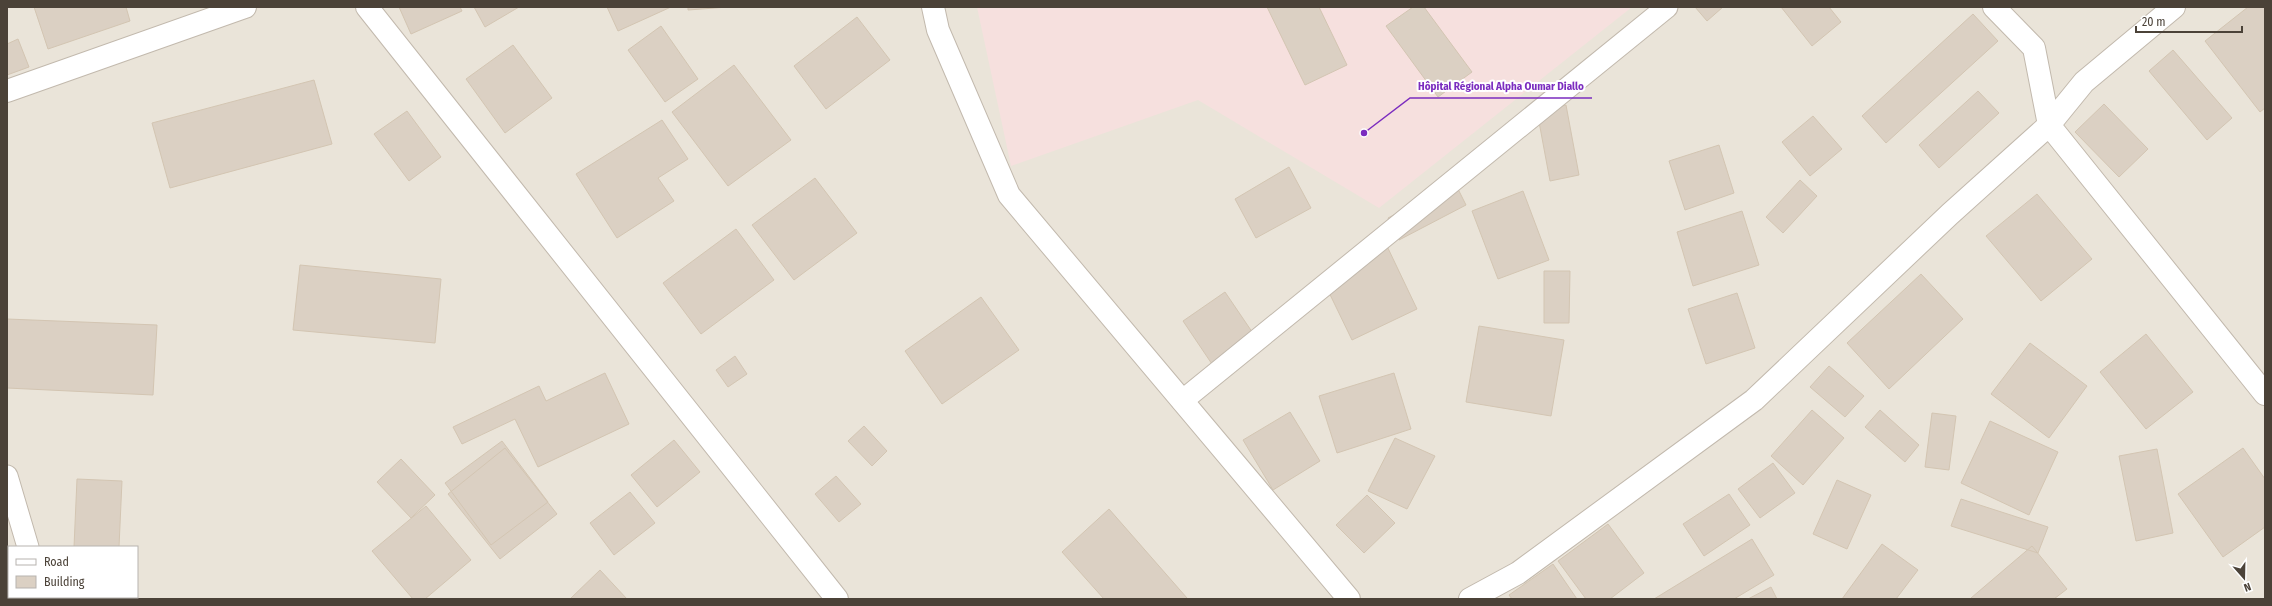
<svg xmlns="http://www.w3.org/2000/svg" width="2272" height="606" font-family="'Fira Sans Condensed',sans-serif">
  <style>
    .residential { fill: #eae4d9; fill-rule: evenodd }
    .medical { fill: #f6e0de }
    .building { fill: #dbd0c3; stroke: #d3c5b2 }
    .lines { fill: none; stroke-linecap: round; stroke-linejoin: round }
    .lane-casing { stroke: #c2b9ad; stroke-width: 23 }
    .street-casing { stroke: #c2b9ad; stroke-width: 24 }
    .lane { stroke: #fff; stroke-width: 21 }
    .street { stroke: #fff; stroke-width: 22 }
    .leader { fill: none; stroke: #7b2cbf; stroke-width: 1.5 }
    .callout-dot { fill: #7b2cbf; stroke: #fff; stroke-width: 1.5 }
    .callout-label { font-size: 11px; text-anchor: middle; font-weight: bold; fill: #7b2cbf; stroke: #fff; stroke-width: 4; stroke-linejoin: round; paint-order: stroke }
  </style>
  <rect width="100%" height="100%" fill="#f6f2eb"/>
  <!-- residential -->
  <path class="residential" d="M7,7H2265V599H7ZM9,547H137V597H9Z"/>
  <!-- medical -->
  <path class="medical" d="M977,7H1632L1379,208L1198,100L1011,166Z"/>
  <!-- building -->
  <path class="building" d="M34,7H126L130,21L48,49Z
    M399,7H460L462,11L411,34Z
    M474,7H519L485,27Z
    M607,7H671L618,31Z
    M688,7H728L688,10Z
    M1267,7H1319L1347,65L1305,85Z
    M1413,7H1424L1472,72L1438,97L1386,26Z
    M1695,7H1723L1707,21Z
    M1781,7H1829L1841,22L1812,46Z
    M2248,7H2265V108L2260,112L2205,41Z
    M1973,14L1998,41L1886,143L1862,116Z
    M857,17L890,60L826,109L794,66Z
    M661,26L698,79L665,102L628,50Z
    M18,39L29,67L7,75V44Z
    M513,45L552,98L505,133L466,79Z
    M2173,50L2232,118L2207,140L2149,71Z
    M734,65L791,140L728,186L672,112Z
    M314,80L332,144L170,188L152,123Z
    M1978,91L1999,113L1939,168L1919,145Z
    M2104,104L2148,149L2119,177L2075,132Z
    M1566,105L1579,175L1550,181L1537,111Z
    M407,111L441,157L409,181L374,134Z
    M1813,116L1842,149L1810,176L1782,142Z
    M662,120L688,159L658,178L674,201L617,238L576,174Z
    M1719,145L1734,193L1685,210L1669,161Z
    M1289,167L1311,208L1256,238L1235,199Z
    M815,178L857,233L794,280L752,225Z
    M1800,180L1817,196L1783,233L1766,217Z
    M1455,183L1466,205L1399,240L1388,218Z
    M1523,191L1549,260L1498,279L1472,211Z
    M2037,194L2092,259L2041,301L1986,236Z
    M1742,211L1759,265L1693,286L1677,232Z
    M736,229L774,280L701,334L663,283Z
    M1386,244L1417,309L1352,340L1321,276Z
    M300,265L441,279L435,343L293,330Z
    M1544,271H1570L1569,323H1544Z
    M1921,274L1963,319L1889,389L1847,343Z
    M1225,292L1261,345L1218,373L1183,321Z
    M1737,293L1755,348L1706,364L1688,309Z
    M981,297L1019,350L942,404L905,351Z
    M7,319L157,325L153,395L7,388Z
    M1479,326L1564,340L1551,416L1466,402Z
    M2146,334L2193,392L2146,429L2100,372Z
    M2030,343L2087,386L2049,438L1991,394Z
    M735,356L747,374L728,387L716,370Z
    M1829,366L1864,396L1845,417L1810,387Z
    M605,373L629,424L538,467L515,419L462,444L453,427L539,386L546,401Z
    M1394,373L1411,429L1337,453L1319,396Z
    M1812,410L1844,438L1803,485L1771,456Z
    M1880,410L1919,445L1905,462L1865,427Z
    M1290,412L1320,461L1273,490L1243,440Z
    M1932,413L1956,416L1949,470L1925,467Z
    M1990,421L2058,452L2029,515L1961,483Z
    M864,426L887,451L872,466L848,441Z
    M1395,438L1435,456L1407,509L1368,491Z
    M674,440L700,472L657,507L631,475Z
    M502,441L548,502L491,545L445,483Z
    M505,448L557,514L500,559L448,494Z
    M2243,448L2265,479V527L2223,557L2178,494Z
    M2157,449L2173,533L2136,541L2119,456Z
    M401,459L435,495L411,518L377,482Z
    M1773,463L1795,493L1760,518L1738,489Z
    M836,476L861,504L839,522L815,494Z
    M77,479L122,481L119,547H74Z
    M1837,480L1871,495L1847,549L1813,534Z
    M630,492L655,523L614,555L590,523Z
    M1729,494L1750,525L1704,556L1683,524Z
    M1367,495L1395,523L1364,553L1336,525Z
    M1961,499L2048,527L2038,553L1951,526Z
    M426,506L471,560L425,599H413L372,551Z
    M1109,509L1187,598L1186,599H1104L1062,552Z
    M1608,524L1644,573L1610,599H1586L1558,561Z
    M1752,539L1774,575L1734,599H1654Z
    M1882,544L1918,570L1896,599H1842Z
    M2032,546L2067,589L2054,599H1972L1971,598Z
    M1553,564L1577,599H1512L1509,595Z
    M600,570L627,599H570Z
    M1771,587L1777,599H1748Z
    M71,597H116V599H71Z"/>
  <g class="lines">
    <defs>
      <path id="lane" d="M1182,401L1667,7
        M7,476L28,547
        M43,597L44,599"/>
      <path id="street" d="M367,7L837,599
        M933,7L938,30L1009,195L1349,599
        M1994,7L2034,48L2049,125L2084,82L2174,7
        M7,91L245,7
        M1470,599L1518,573L1754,400L1950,214L2049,125L2265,394"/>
    </defs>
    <!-- lane casing -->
    <use href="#lane" class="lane-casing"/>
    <!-- street casing -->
    <use href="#street" class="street-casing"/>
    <!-- lane -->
    <use href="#lane" class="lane"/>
    <!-- street -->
    <use href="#street" class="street"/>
  </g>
  <!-- callouts -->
  <path class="leader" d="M1364 133L1410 98H1592"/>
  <circle class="callout-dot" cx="1364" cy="133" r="4"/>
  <g class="callout-label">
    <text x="1501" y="90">Hôpital Régional Alpha Oumar Diallo</text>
  </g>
  <!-- border -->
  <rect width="2272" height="606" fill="none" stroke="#4b4238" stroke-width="16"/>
  <!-- legend -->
  <rect x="8" y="546" width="130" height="52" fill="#ffffff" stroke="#b7b3af"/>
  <rect x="16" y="559" width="20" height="6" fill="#ffffff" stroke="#b7b3af"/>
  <text x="44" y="566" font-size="12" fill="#4b4238">Road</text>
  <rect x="16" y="576" width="20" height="12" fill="#dbd0c3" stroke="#b7b3af"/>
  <text x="44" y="586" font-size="12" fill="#4b4238">Building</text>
  <!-- north arrow -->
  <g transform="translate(2244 578) rotate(160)" stroke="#ffffff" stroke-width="3" paint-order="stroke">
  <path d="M0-3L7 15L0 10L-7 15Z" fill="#4b4238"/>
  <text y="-6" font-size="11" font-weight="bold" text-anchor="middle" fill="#4b4238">N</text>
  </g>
  <!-- scale -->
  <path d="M2136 26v6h106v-6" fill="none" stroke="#4b4238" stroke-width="2"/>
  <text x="2142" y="26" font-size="12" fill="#4b4238" stroke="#ffffff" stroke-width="3" paint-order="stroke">20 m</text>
</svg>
